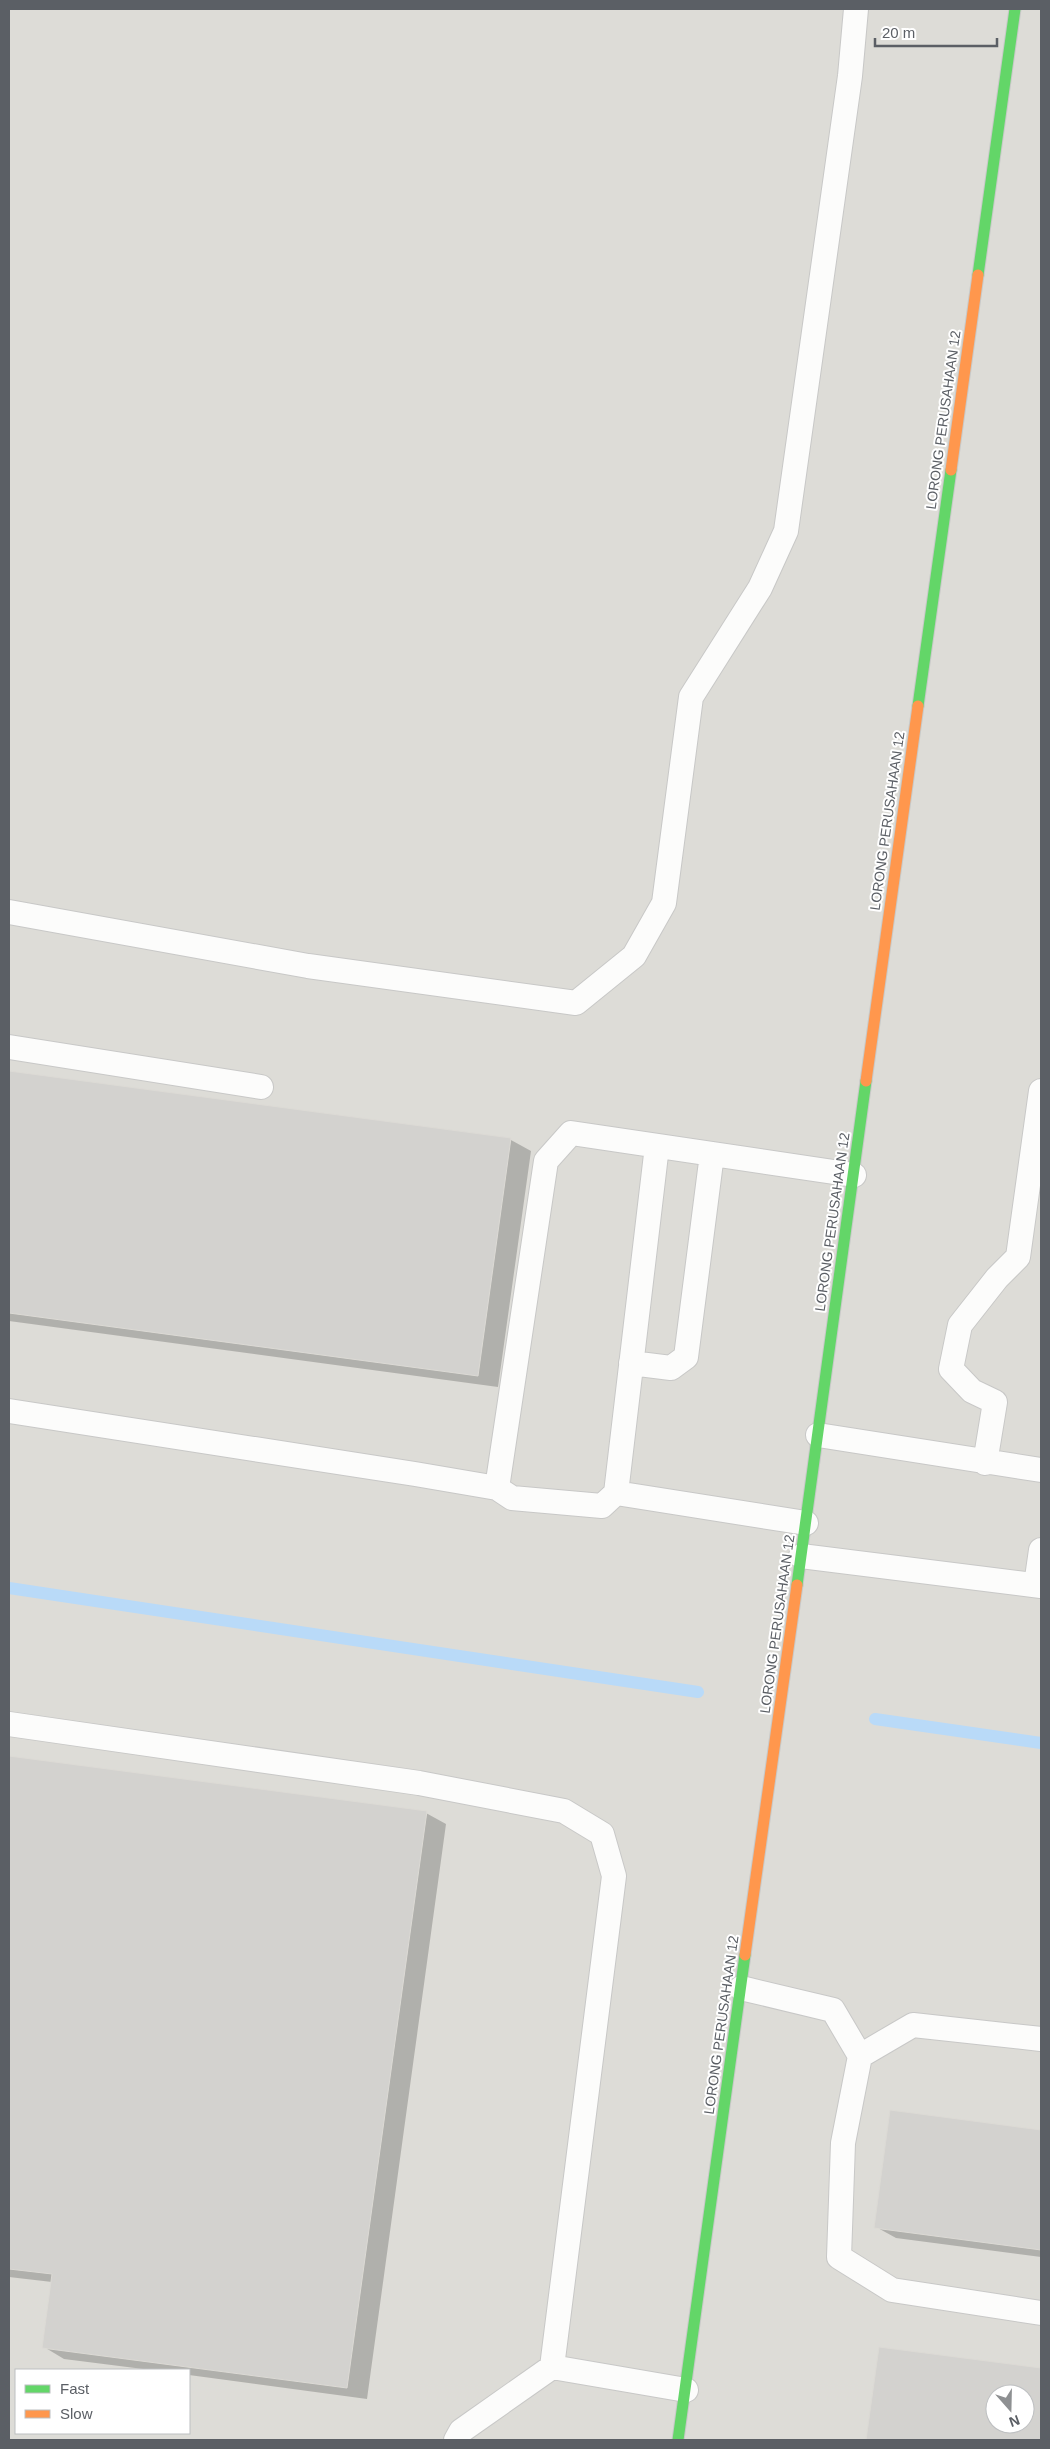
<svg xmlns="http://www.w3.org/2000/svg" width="1050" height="2449" font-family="Arial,sans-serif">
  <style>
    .industrial { fill: #dddcd7; fill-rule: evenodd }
    .shadow { fill: #0003; fill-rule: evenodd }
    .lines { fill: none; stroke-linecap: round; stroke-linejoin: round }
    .stream { stroke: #b9daf8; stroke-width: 12 }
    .building { fill: #d3d2cf; stroke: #dcdad5; fill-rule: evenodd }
    .lane-casing { stroke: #c8c8c7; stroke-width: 26 }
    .fast-casing { stroke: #c8c9c8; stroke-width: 13 }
    .slow-casing { stroke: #c8c9c8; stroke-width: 13 }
    .lane { stroke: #fcfcfb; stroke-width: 24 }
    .fast { stroke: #63d668; stroke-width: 11 }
    .slow { stroke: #ff974d; stroke-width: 11 }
    .labels { text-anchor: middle; stroke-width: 4; stroke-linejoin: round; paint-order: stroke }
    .street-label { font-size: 14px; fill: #5b5f65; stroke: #fff }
  </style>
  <rect width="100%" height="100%" fill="#ecebe6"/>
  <!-- industrial -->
  <path class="industrial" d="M9,9H1041V2440H9ZM16,2370H189V2433H16ZM995,2394H1025V2424H995Z"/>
  <!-- shadow -->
  <path class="shadow" d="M9,1072L511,1140L531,1151L498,1387L9,1321Z
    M9,1757L426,1813L446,1824L367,2399L189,2375V2370H151L64,2359L44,2347L52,2282L9,2277Z
    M892,2112L1041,2131V2257L896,2238L876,2227Z
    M880,2348L1041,2369V2440H867ZM995,2394H1025V2424H995Z"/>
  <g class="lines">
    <!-- stream -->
    <path class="stream" d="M9,1588L698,1692
      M875,1719L1041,1743"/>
  </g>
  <!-- building -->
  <path class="building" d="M9,1071L511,1138L478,1376L9,1313Z
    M9,1756L427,1811L347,2388L42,2348L52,2274L9,2269Z
    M890,2110L1041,2130V2250L874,2228Z
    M879,2347L1041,2368V2440H866ZM995,2394H1025V2424H995Z"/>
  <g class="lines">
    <defs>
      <path id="lane" d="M9,912L308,966L576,1003L634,956L664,903L691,697L760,588L786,531L850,76L856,9
        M9,1047L261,1087
        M631,1363L671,1368L686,1357L712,1154
        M9,1411L415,1474L497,1488L512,1498L602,1506L616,1493L657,1146
        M818,1435L1041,1470
        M985,1463L995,1402L972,1391L951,1369L960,1325L997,1278L1018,1257L1041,1091
        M497,1488L546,1161L571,1133L854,1175
        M616,1493L806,1523
        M801,1556L1041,1586
        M1036,1585L1041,1550
        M9,1724L419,1783L564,1811L602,1834L614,1876L552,2367
        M741,1988L833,2010L860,2056L843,2143L839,2257L892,2290L1041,2313
        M860,2056L913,2025L1041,2039
        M456,2440L461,2431L552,2367L686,2390"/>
      <path id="fast" d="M978,275L1015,9
        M918,706L951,470
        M797,1585L866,1081
        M678,2440L745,1955"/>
      <path id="slow" d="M951,470L978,275
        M866,1081L918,706
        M745,1955L797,1585"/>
    </defs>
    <!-- lane casing -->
    <use href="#lane" class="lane-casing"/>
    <!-- fast casing -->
    <use href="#fast" class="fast-casing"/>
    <!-- slow casing -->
    <use href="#slow" class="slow-casing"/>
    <!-- lane -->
    <use href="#lane" class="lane"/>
    <!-- fast -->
    <use href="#fast" class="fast"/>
    <!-- slow -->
    <use href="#slow" class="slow"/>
  </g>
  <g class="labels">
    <!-- street labels -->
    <g class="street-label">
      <text transform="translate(943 420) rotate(-82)" y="5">LORONG PERUSAHAAN 12</text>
      <text transform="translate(887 821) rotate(-82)" y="5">LORONG PERUSAHAAN 12</text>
      <text transform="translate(832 1222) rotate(-82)" y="5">LORONG PERUSAHAAN 12</text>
      <text transform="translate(777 1624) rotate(-82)" y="5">LORONG PERUSAHAAN 12</text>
      <text transform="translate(721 2025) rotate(-82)" y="5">LORONG PERUSAHAAN 12</text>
    </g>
  </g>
  <!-- border -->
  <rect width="1050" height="2449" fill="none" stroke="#5b5f65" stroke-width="20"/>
  <!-- legend -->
  <rect x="15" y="2369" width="175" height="65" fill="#ffffff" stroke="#bdbfc1"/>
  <rect x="25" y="2385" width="25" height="8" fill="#63d668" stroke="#bdbfc1"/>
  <text x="60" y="2394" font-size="15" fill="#5b5f65">Fast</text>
  <rect x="25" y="2410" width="25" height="8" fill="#ff974d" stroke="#bdbfc1"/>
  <text x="60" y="2419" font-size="15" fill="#5b5f65">Slow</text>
  <!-- north arrow -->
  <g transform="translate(1010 2409) rotate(160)"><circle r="24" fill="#ffffff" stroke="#bdbfc1"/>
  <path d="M0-4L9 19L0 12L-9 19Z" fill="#8e9092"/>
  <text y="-8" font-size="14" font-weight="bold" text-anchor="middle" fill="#5b5f65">N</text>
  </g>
  <!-- scale -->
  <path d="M875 38v8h122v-8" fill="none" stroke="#5b5f65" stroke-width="2.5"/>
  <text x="882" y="38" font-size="15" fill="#5b5f65" stroke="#ffffff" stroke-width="4" paint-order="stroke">20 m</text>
</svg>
